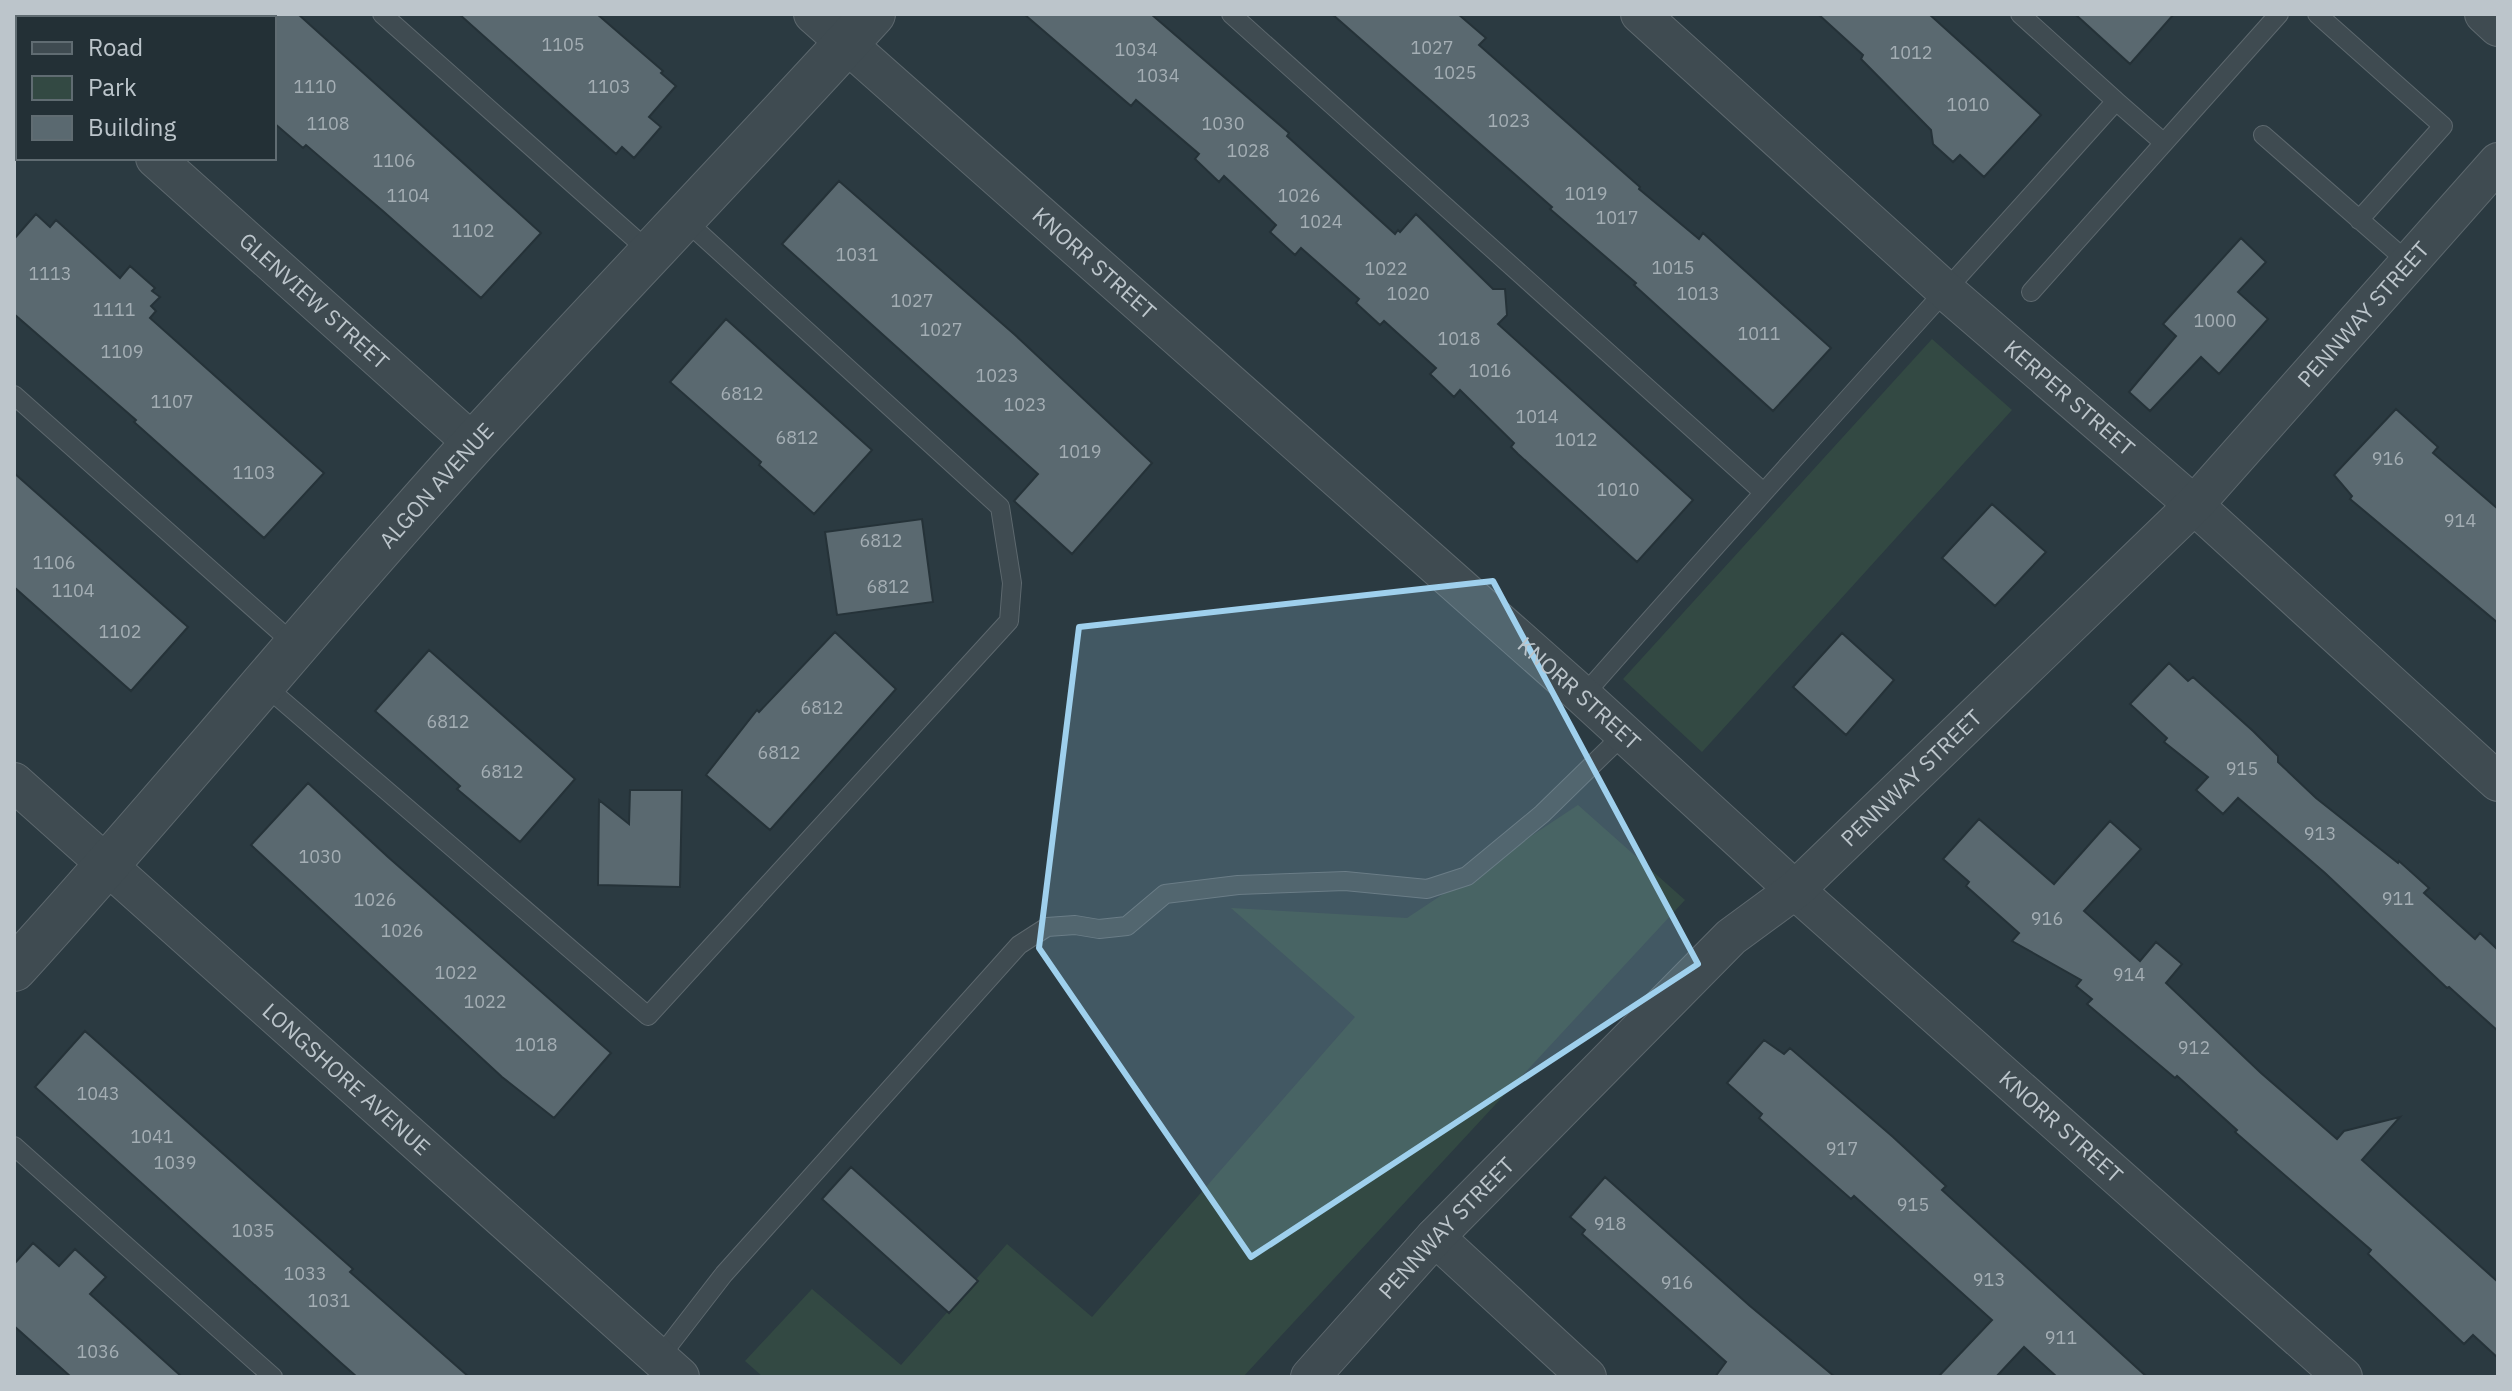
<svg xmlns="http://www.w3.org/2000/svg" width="2512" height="1391" font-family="'IBM Plex Sans',sans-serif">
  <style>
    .green { fill: #334943 }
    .building { fill: #5a6970; stroke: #253238; stroke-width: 2 }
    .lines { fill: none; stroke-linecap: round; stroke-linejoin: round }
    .service-casing { stroke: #5d686e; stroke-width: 20 }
    .minor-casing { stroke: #5d686e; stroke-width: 40 }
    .tertiary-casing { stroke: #5d686e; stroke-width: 46 }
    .service { stroke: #3f4b51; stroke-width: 18 }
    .minor { stroke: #3f4b51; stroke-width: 38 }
    .tertiary { stroke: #3f4b51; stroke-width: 44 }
    .marked { fill: #9fd0ed; fill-opacity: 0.2; stroke: #9fd0ed; stroke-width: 6; stroke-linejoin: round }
    .labels { text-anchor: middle; stroke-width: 7; stroke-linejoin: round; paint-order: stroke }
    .number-label { font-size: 18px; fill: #a4aeb4 }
    .street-label { font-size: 22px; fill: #bcc5cb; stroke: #233036 }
  </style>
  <rect width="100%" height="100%" fill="#2b3a41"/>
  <!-- green -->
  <path class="green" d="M1932,339L2012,410L1702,752L1623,679Z
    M1578,805L1685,900L1243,1377H763L745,1361L812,1289L901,1365L1007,1244L1092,1317L1355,1017L1231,908L1407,918Z"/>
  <!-- building -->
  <path class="building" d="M274,14H298L541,233L481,298L384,212L306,145L303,148L274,123Z
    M459,14H597L663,71L661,73L676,86L649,117L661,127L634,158L622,147L616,154Z
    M1024,14H1151L1289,133L1287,136L1395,234L1398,230L1400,232L1416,214L1493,289H1505L1507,315L1498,324L1693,500L1637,562L1518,454L1511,447L1514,443L1460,390L1454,397L1430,374L1436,368L1384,321L1380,325L1356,303L1359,299L1301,248L1295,255L1270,232L1276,225L1224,176L1219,182L1195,159L1199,154L1136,100L1131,106Z
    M1332,14H1458L1486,38L1479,45L1640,187L1639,189L1699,239L1703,233L1831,348L1773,411L1634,285L1636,283L1550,209L1552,207Z
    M1818,14H1929L2041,115L1984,177L1960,155L1953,162L1933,144L1931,130L1861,59L1863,55Z
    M2075,14H2174L2130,64Z
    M839,181L1014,334L1152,463L1072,554L1014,501L1038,474L782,244Z
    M36,214L50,227L56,220L120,278L130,266L155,288L152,291L160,297L151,306L156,311L150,318L324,473L264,538L134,422L136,420L14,314V239Z
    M2241,238L2266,262L2238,292L2268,319L2219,374L2201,357L2150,411L2129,392L2176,336L2163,324Z
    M726,319L872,450L814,514L759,465L761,462L670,382Z
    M2396,409L2438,447L2433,453L2498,509V623L2350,499L2352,496L2334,475Z
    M14,473L188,627L131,691L14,587Z
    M1992,504L2046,552L1995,606L1942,558Z
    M922,519L933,602L837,615L825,532Z
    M835,632L896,689L770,830L706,775L757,710L759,712Z
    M1842,633L1894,680L1846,735L1793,687Z
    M429,650L575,779L520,842L457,789L460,786L375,711Z
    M2169,663L2188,681L2193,677L2253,731L2278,756V762L2316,798L2398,863L2399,861L2429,888L2424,893L2475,939L2480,933L2498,950V1031L2449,987L2447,988L2325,873L2238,798L2223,814L2196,790L2208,777L2164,742L2167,738L2130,704Z
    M308,783L388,857L611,1053L554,1118L502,1077L251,845Z
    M630,790H682L680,887L598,885L599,800L629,824Z
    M1979,819L2054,884L2110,821L2141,849L2084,911L2140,961L2156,942L2182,964L2166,983L2261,1073L2337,1139L2344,1131L2400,1117L2362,1160L2498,1282V1358L2473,1335L2464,1344L2368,1254L2371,1250L2235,1132L2237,1130L2177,1076L2175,1078L2087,1004L2092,999L2076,986L2081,980L2012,941L2019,933L1966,886L1969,882L1943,859Z
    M85,1031L353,1269L350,1272L469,1377H357L340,1362L35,1087Z
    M1764,1040L1784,1054L1790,1048L1893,1137L1946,1186L1942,1190L2147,1377H2057L2024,1347L1996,1377H1938L1992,1320L1854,1196L1851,1199L1759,1118L1762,1114L1727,1083Z
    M851,1167L978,1281L949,1313L822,1199Z
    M1605,1177L1750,1306L1835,1377H1715L1726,1362L1582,1234L1585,1230L1570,1217Z
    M33,1243L59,1266L75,1249L106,1277L90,1294L182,1377H71L23,1334L14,1326V1264Z"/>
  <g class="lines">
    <defs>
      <path id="service" d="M382,14L652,254
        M1231,14L1762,491
        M2317,14L2443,126L2359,220
        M2116,101L2164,143
        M2263,135L2408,262
        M2031,292L2279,14
        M14,395L295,645
        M263,684L648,1016L1009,621L1012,583L1000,507L685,220
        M1583,696C1759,495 1939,299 2116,101L2020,14
        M14,1146L273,1377
        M659,1358L724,1274L1019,945L1047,927L1075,925L1099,929L1127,926L1165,894L1238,885L1345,881L1427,889L1467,876L1542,814L1624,734"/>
      <g id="minor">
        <path id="s1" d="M813,14L1583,696L1795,890L2343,1377"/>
        <path id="s2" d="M1640,14L1946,291L2194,505L2498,782"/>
        <path d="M2484,14L2498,27"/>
        <path d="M14,31L18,35"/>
        <path id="s3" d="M155,158L474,444"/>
        <path id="s4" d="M14,782L680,1377"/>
        <path d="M1435,1237L1587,1377"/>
        <path id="s5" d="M1310,1377L1435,1237L1731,937L1795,890L2194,505L2498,162"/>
      </g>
      <g id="tertiary">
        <path id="s6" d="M14,969C171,797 317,616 473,444C605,300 741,159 873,14"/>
      </g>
    </defs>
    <!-- service casing -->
    <use href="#service" class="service-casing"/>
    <!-- minor casing -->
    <use href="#minor" class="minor-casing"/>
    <!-- tertiary casing -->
    <use href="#tertiary" class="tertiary-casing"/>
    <!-- service -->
    <use href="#service" class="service"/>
    <!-- minor -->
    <use href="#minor" class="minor"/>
    <!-- tertiary -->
    <use href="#tertiary" class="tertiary"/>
  </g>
  <!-- marked area -->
  <path class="marked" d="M1493,581L1698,964L1251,1257L1039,948L1079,627Z"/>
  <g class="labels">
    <!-- number labels -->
    <g class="number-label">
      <text x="563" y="51">1105</text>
      <text x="1432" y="54">1027</text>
      <text x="1136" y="56">1034</text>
      <text x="1911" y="59">1012</text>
      <text x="1455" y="79">1025</text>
      <text x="1158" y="82">1034</text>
      <text x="315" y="93">1110</text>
      <text x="609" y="93">1103</text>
      <text x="1968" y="111">1010</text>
      <text x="1509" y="127">1023</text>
      <text x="328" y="130">1108</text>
      <text x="1223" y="130">1030</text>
      <text x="1248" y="157">1028</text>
      <text x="394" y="167">1106</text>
      <text x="1586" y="200">1019</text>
      <text x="408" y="202">1104</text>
      <text x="1299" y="202">1026</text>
      <text x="1617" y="224">1017</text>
      <text x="1321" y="228">1024</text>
      <text x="473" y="237">1102</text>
      <text x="857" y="261">1031</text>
      <text x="1673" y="274">1015</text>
      <text x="1386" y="275">1022</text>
      <text x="50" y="280">1113</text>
      <text x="1408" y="300">1020</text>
      <text x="1698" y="300">1013</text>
      <text x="912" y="307">1027</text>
      <text x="114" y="316">1111</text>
      <text x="2215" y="327">1000</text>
      <text x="941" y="336">1027</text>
      <text x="1759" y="340">1011</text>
      <text x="1459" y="345">1018</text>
      <text x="122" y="358">1109</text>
      <text x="1490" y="377">1016</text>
      <text x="997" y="382">1023</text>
      <text x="742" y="400">6812</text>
      <text x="172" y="408">1107</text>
      <text x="1025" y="411">1023</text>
      <text x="1537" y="423">1014</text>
      <text x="797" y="444">6812</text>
      <text x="1576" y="446">1012</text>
      <text x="1080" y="458">1019</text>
      <text x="2388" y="465">916</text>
      <text x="254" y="479">1103</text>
      <text x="1618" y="496">1010</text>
      <text x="2460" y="527">914</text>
      <text x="881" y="547">6812</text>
      <text x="54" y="569">1106</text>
      <text x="888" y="593">6812</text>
      <text x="73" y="597">1104</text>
      <text x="120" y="638">1102</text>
      <text x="822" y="714">6812</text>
      <text x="448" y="728">6812</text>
      <text x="779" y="759">6812</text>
      <text x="2242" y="775">915</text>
      <text x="502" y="778">6812</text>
      <text x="2320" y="840">913</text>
      <text x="320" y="863">1030</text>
      <text x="2398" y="905">911</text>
      <text x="375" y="906">1026</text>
      <text x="2047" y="925">916</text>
      <text x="402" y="937">1026</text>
      <text x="456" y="979">1022</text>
      <text x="2129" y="981">914</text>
      <text x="485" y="1008">1022</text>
      <text x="536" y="1051">1018</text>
      <text x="2194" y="1054">912</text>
      <text x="98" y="1100">1043</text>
      <text x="152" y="1143">1041</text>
      <text x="1842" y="1155">917</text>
      <text x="175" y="1169">1039</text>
      <text x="1913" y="1211">915</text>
      <text x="1610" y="1230">918</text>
      <text x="253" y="1237">1035</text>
      <text x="305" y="1280">1033</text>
      <text x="1989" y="1286">913</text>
      <text x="1677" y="1289">916</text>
      <text x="329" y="1307">1031</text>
      <text x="2061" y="1344">911</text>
      <text x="98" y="1358">1036</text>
    </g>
    <!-- street labels -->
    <g class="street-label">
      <text dy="8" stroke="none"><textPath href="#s1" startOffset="376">KNORR STREET</textPath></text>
      <text dy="8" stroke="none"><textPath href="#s3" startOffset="214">GLENVIEW STREET</textPath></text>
      <text dy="8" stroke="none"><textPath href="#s5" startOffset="1498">PENNWAY STREET</textPath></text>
      <text dy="8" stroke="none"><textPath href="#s2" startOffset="576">KERPER STREET</textPath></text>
      <text dy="8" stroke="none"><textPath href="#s6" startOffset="642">ALGON AVENUE</textPath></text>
      <text dy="8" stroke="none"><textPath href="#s1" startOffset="1024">KNORR STREET</textPath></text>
      <text dy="8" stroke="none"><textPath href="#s5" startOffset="850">PENNWAY STREET</textPath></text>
      <text dy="8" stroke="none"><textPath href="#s4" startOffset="446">LONGSHORE AVENUE</textPath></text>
      <text dy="8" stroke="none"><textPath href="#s1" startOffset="1672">KNORR STREET</textPath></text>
      <text dy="8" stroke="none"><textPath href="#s5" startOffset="202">PENNWAY STREET</textPath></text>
    </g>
  </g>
  <!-- border -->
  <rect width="2512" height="1391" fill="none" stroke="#bcc5cb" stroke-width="32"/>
  <!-- legend -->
  <rect x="16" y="16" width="260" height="144" fill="#233036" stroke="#606c72" stroke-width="2"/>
  <rect x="32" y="42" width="40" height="12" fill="#3f4b51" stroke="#606c72" stroke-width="2"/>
  <text x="88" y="56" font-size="24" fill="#bcc5cb">Road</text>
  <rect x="32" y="76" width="40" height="24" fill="#334943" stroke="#606c72" stroke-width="2"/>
  <text x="88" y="96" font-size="24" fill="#bcc5cb">Park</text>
  <rect x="32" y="116" width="40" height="24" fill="#5a6970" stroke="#606c72" stroke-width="2"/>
  <text x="88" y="136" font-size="24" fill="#bcc5cb">Building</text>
</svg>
